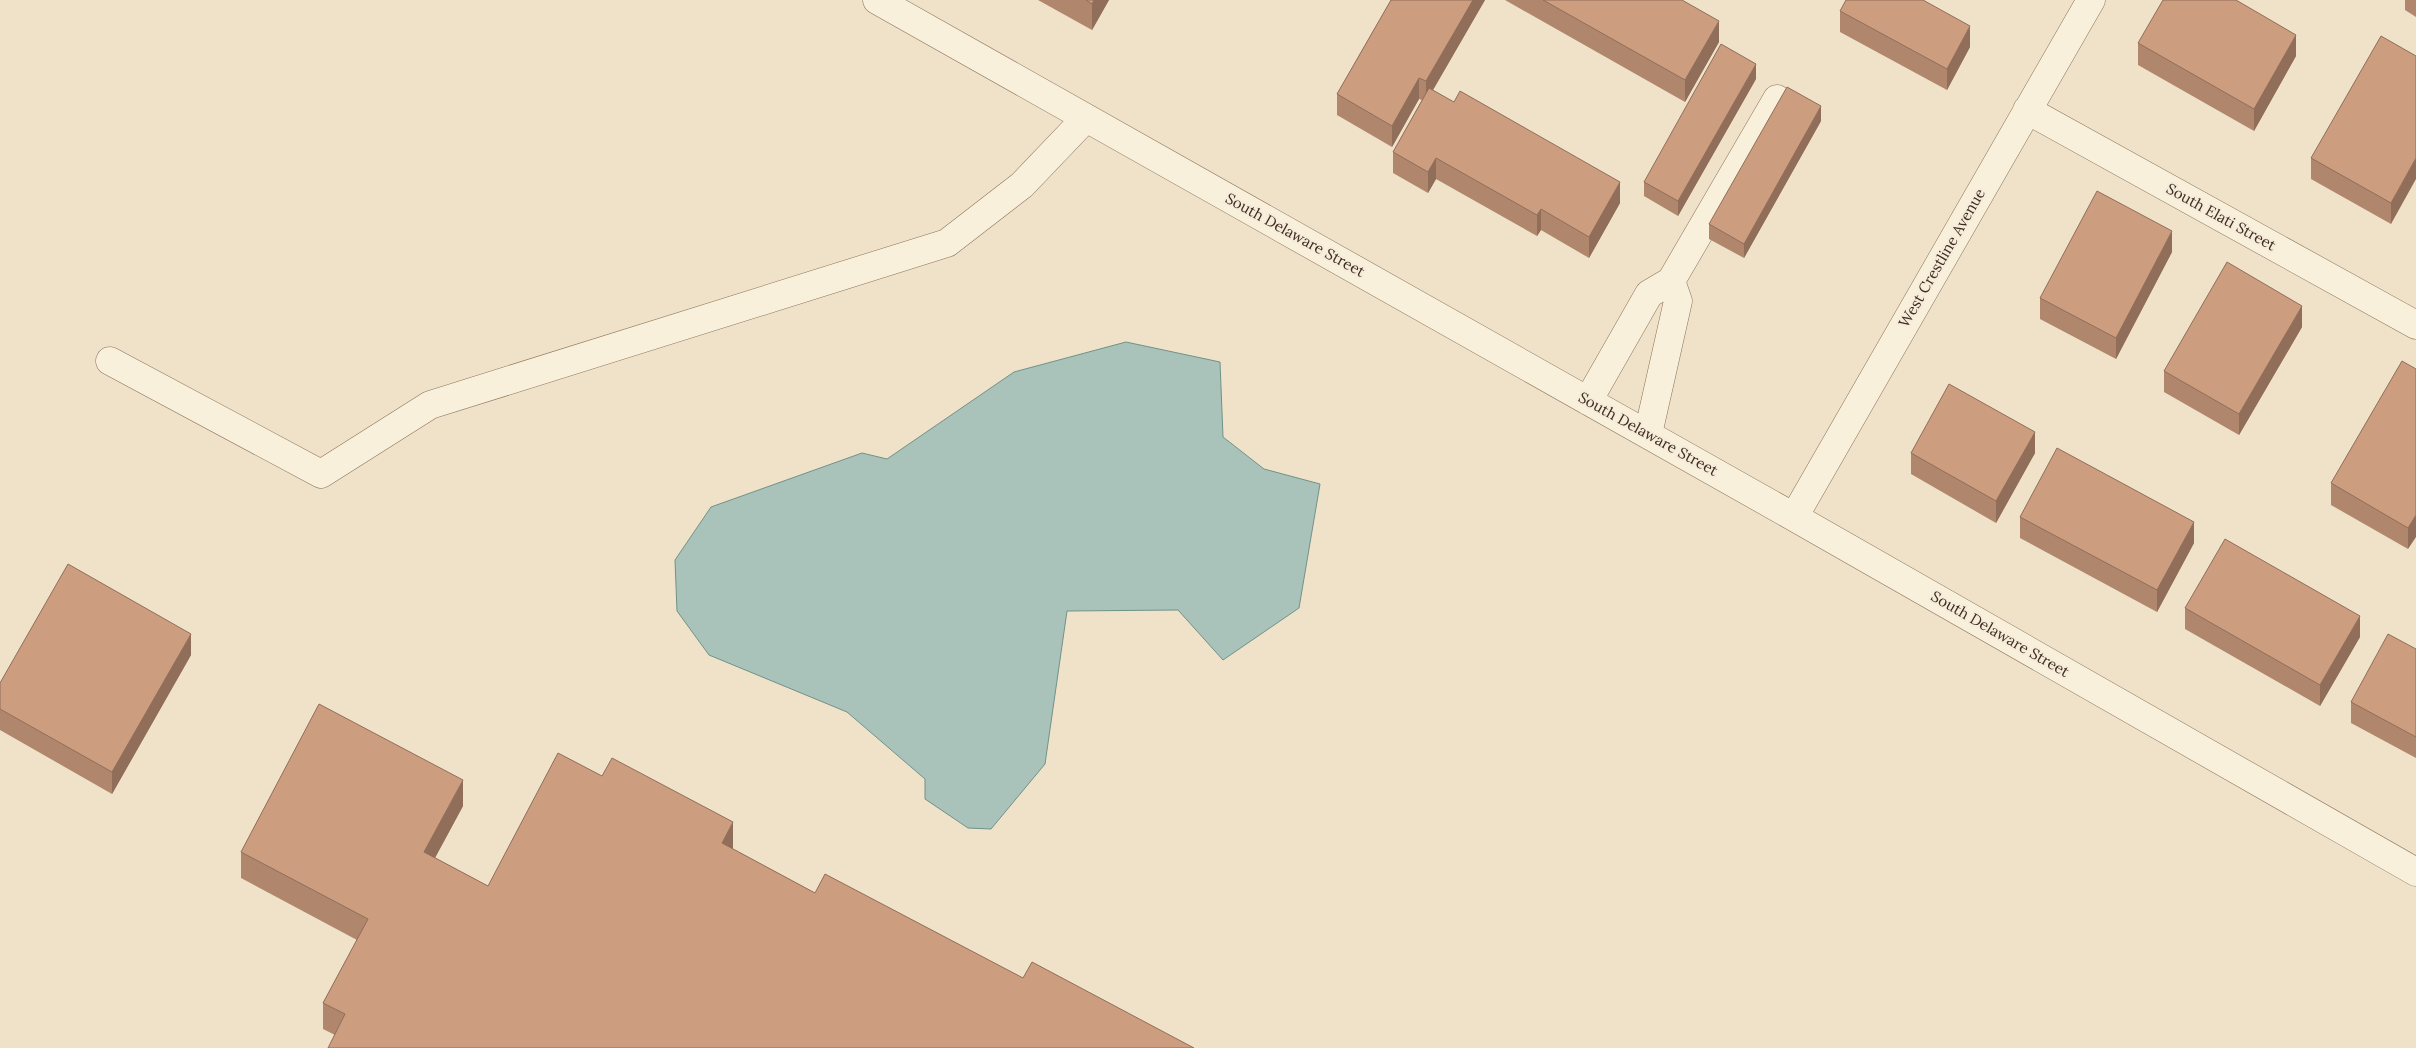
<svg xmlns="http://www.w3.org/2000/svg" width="2416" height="1048" font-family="Lora,serif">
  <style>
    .water { fill: #a9c3bb; stroke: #709288 }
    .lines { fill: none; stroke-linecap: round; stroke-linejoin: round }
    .minor-casing { stroke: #8b745d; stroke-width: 29 }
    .minor { stroke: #f9f0dc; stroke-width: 28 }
    .wall { fill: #b0876d }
    .shaded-wall { fill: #906e59 }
    .building { fill: #cd9d7f; stroke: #906e59 }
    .labels { text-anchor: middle; stroke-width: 4.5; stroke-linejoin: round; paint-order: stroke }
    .street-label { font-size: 15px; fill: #3c2d21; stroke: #f6ecd9 }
  </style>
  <rect width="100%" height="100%" fill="#efe2c9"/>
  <!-- water -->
  <path class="water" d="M1126,342L1220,362L1223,437L1264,469L1320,484L1299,608L1223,660L1178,610L1067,611L1045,764L991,829L968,828L925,799V779L847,712L709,655L677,611L675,560L711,507L862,453L887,459L1014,372Z"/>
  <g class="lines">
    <defs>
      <path id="minor" d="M877,0L1794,517L2416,872
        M2027,110L2416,325
        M1671,281L1777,99
        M110,361L321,474L430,405L947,243L1022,185L1086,118
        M1588,401L1649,294L1671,281L1678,301L1648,434
        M1794,517L2091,0"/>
    </defs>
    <!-- minor casing -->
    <use href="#minor" class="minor-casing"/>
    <!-- minor -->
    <use href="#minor" class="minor"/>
  </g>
  <!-- wall -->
  <path class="wall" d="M1038,0H1109L1092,30Z
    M1391,0H1485L1433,90L1620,203L1589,258L1541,230L1537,236L1436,179L1428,193L1393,173V152L1422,100L1419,99L1392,147L1337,115V94Z
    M1505,0H1682L1719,42L1685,102Z
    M2405,0H2416V17L2405,10Z
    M1840,11L1970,47L1947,90L1840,32Z
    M2138,43L2296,56L2254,131L2138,65Z
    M2416,56L2391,224L2311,179V158Z
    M1756,79L1678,216L1644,196V182Z
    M1821,121L1744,258L1709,239V224Z
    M2172,252L2116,359L2040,319V298Z
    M2302,327L2239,435L2164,392V371Z
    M2416,369L2408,549L2331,505V483Z
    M1911,453H2035L1996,523L1911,474Z
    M2020,517L2194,543L2157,612L2020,538Z
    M2185,608L2360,637L2320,706L2185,629Z
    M2416,649V758L2351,723V702Z
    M191,655L112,794L0,730V683Z
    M463,806L435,858L488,886L733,848V849L815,893L1194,1048L335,1035L323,1029V1003L357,940L241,878V852Z"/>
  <!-- shaded-wall -->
  <path class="shaded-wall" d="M1094,0H1109L1092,30V4Z
    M1473,0H1485L1426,102V81Z
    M1719,21V42L1685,102V80Z
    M1970,26V47L1947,90V69Z
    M2296,35V56L2254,131V109Z
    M1756,64V79L1678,216V201Z
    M1419,78V99L1392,147V126Z
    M1821,106V121L1744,258V244Z
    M1436,158V179L1428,193V172Z
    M2416,158V179L2391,224V203Z
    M1620,182V203L1589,258V237Z
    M1541,209V230L1537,236V215Z
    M2172,231V252L2116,359V338Z
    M2302,306V327L2239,435V414Z
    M2035,432V453L1996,523V501Z
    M2416,515V537L2408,549V528Z
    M2194,522V543L2157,612V590Z
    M2360,616V637L2320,706V685Z
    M191,634V655L112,794V772Z
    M463,780V806L424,878V852Z
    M733,822V848L722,870V843Z"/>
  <!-- building -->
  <path class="building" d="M1086,0H1094L1092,4Z
    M1391,0H1473L1426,81L1419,78L1392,126L1337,94Z
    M1543,0H1682L1719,21L1685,80Z
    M1846,0H1923L1970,26L1947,69L1840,11Z
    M2163,0H2236L2296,35L2254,109L2138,43Z
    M2381,36L2416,56V158L2391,203L2311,158Z
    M1721,44L1756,64L1678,201L1644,182Z
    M1787,87L1821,106L1744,244L1709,224Z
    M1429,88L1454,102L1460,91L1620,182L1589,237L1541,209L1537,215L1436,158L1428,172L1393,152Z
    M2097,191L2172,231L2116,338L2040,298Z
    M2227,262L2302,306L2239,414L2164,371Z
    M2402,361L2416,369V515L2408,528L2331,483Z
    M1949,384L2035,432L1996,501L1911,453Z
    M2057,448L2194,522L2157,590L2020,517Z
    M2225,539L2360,616L2320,685L2185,608Z
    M68,564L191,634L112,772L0,709V683Z
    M2388,634L2416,649V737L2351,702Z
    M319,704L463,780L424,852L488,886L558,753L602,776L612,758L733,822L722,843L815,893L825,874L1023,978L1032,962L1194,1048H328L345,1014L323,1003L368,919L241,852Z"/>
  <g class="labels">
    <!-- street labels -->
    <g class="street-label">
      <text transform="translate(2221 217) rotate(29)" y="5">South Elati Street</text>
      <text transform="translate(1295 235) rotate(29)" y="5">South Delaware Street</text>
      <text transform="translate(1942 258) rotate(-60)" y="5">West Crestline Avenue</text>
      <text transform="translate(1648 434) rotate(29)" y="5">South Delaware Street</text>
      <text transform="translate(2000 634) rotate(30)" y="5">South Delaware Street</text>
    </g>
  </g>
</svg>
